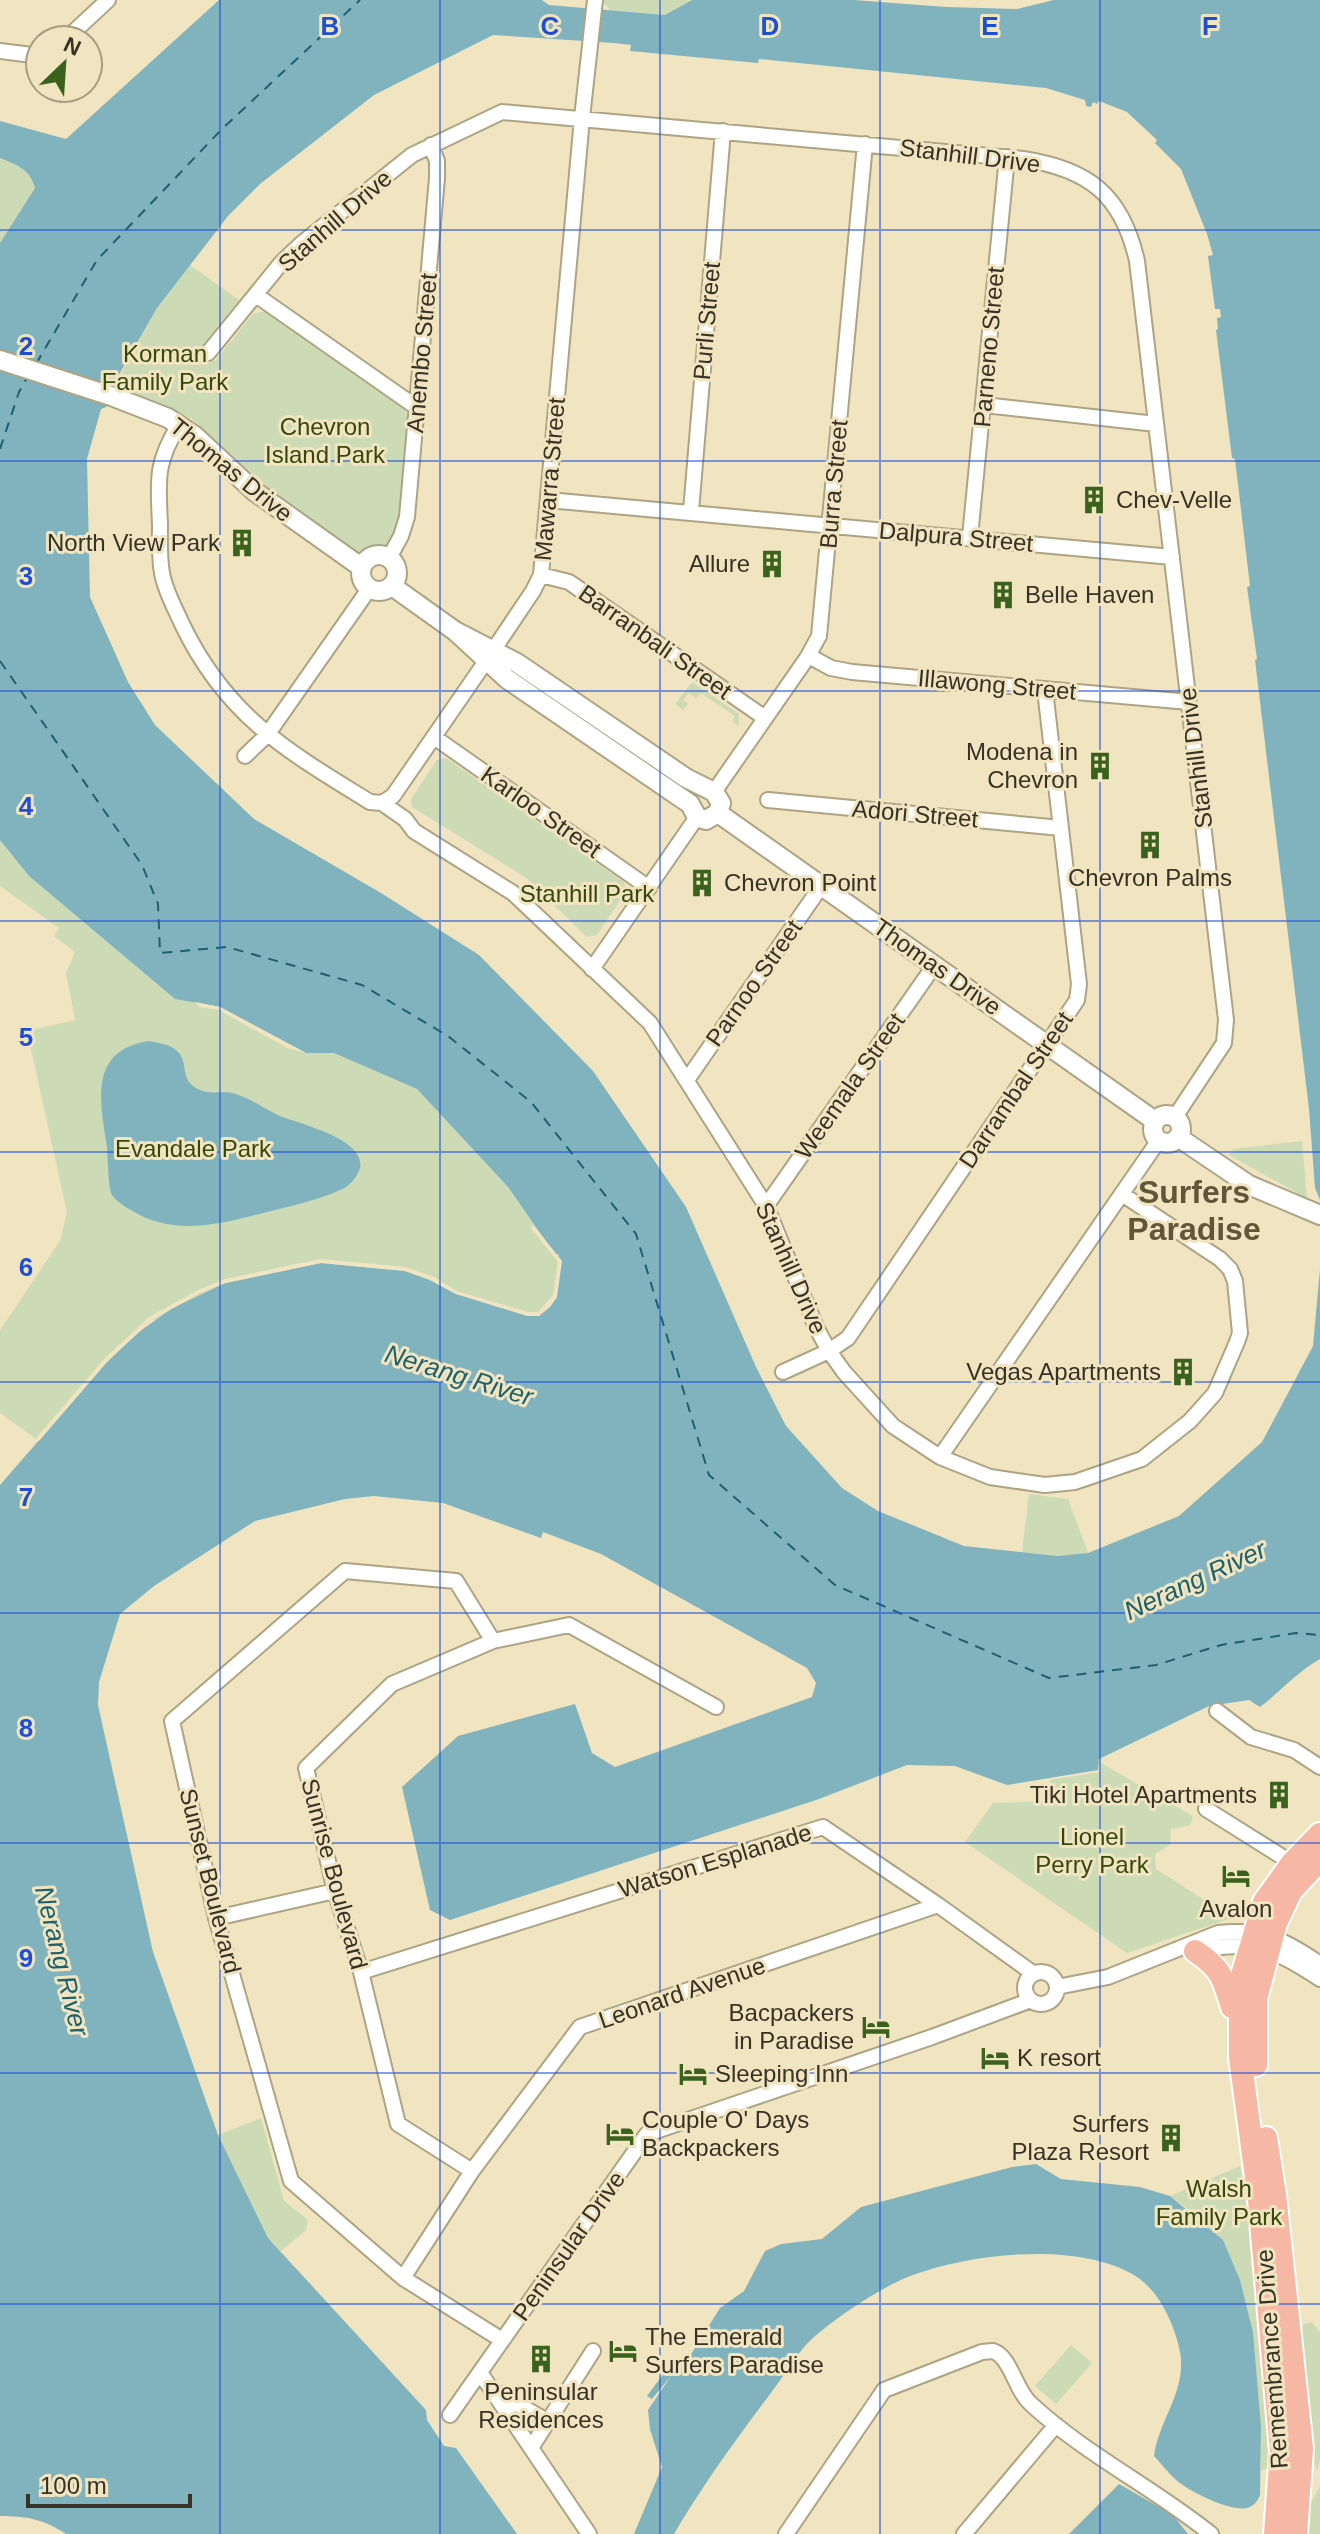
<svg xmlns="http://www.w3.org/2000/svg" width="1320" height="2534" font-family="Arial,sans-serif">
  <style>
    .green { fill: #ccdab6 }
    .water { fill: #81b3be }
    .pier { fill: #f0e4c1 }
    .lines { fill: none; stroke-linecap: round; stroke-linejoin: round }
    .ferry { stroke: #1d616d; stroke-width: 2; stroke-dasharray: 10 8; stroke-linecap: butt }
    .minor-casing { stroke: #aea382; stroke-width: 18 }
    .secondary-casing { stroke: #aea382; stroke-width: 22 }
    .trunk-casing { stroke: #fff; stroke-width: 26 }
    .minor { stroke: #fff; stroke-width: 14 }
    .secondary { stroke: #fff; stroke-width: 18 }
    .trunk { stroke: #f6b8a4; stroke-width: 22 }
    .grid { fill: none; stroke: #1d4ed8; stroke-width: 2; stroke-opacity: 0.55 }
    .labels { text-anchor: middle; stroke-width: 6; stroke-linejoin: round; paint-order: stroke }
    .street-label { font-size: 24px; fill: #373225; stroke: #f0e4c1 }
    .park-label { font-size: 24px; fill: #37480b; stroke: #f0e4c1 }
    .poi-label { font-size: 24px; fill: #373225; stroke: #f0e4c1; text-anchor: start }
    .water-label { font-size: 26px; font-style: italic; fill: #1d616d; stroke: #f0e4c1 }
    .district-label { font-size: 32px; font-weight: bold; fill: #615738; stroke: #f0e4c1 }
    .grid-label { font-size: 26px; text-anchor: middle; font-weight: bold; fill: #1d4ed8; stroke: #f0e4c1; stroke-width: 6; stroke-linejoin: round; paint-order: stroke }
  </style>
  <rect width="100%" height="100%" fill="#f0e4c1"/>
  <!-- green -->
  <path class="green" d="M602,0H692L666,15L610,10Z
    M0,158C17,165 30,169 35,188L0,243Z
    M190,265L239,300L200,348L208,358L215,361L253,314L265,311L405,409L408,419L399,514L396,530L386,548L370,554L353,550L280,499L191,418L112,390L157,308Z
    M692,682L739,714L738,726L732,721L735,716L701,693L696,698L689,693L683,700L688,704L683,710L675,704Z
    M446,758L624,882L627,890L597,935L587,937L525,877L412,807L411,799L437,760Z
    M0,840L29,876L175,999L220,1007L305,1053H334L417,1089L508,1187L554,1253L559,1255L557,1297L544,1313L152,1320L39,1441L0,1413V1330L60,1241L67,1212L27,1031L75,1020L66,973L75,952L54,936L59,928L0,886Z
    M1302,1141L1307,1197L1310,1200L1229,1155L1233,1149Z
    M1029,1494L1068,1499L1088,1553L1063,1556L1022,1552Z
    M1099,1762L1193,1816L1190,1825L1171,1829L1170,1845L1155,1854L1156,1869L1217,1908L1241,1900L1249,1912L1127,1953L965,1842L993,1803L1051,1801L1050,1780L1100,1772Z
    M261,2118L284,2201L308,2220L306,2230L281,2251L268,2238L218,2135Z
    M1240,2166L1264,2316L1274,2468L1261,2470V2426L1253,2332L1240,2280L1196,2215L1170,2196Z
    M1312,2322L1320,2332V2460L1317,2471L1306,2438L1300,2332L1304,2324Z
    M1071,2345L1092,2363L1056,2404L1035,2386Z
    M1320,2486V2534H1307L1309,2506Z"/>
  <!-- water -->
  <path class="water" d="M219,0H542L549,5L665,15L692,0H854L946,7L1017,9L1054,0H1320V1200L1315,1188L1309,1109L1255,660L1257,659L1247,587L1250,586L1235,459L1232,458L1216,330L1218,329L1217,318L1221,317L1220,309H1215L1208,256L1213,255L1207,234L1181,169L1155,143L1157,140L1127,112L1099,101L1097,104L1093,102L1091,107L1086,106L1085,100L1046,88L759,59L758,63L630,51L631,45L614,43L493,35L374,95L260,184L228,216L157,308L117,378L106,407L101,409L87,459L90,597L128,682L155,725L254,819L381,893L479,955L593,1071L686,1207L756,1367L786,1426L842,1488L878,1511L964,1546L1058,1556L1088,1553L1179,1516L1262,1442L1313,1346L1320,1269V1659C1297,1672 1281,1691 1260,1707L1249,1700L1209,1706L1099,1759L1098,1770L1007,1785L955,1766L907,1765L819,1799L450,1920L430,1910L402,1787L458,1736L575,1704L592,1753L615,1767L812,1697L816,1683L807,1668L601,1554L543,1532L541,1538L443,1503L374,1496L345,1499L255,1521L154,1586L120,1614L99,1682L98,1705L153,1952L218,2135L268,2238L426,2410L427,2420L444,2446L456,2448L517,2534H66C44,2519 26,2516 0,2516V1485L107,1362L132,1337L171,1309L225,1283L321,1263L405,1271L430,1280L456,1294L539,1316L557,1297L559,1255L554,1253L508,1187L417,1089L334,1053H306L220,1007L175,999L29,876L0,840V243L35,188C30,169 17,165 0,158V121L66,139Z
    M149,1041C158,1043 170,1044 177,1051C190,1063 178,1081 200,1090C212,1095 225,1090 236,1094C251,1099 265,1109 280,1116C300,1124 366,1139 360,1168C358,1175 352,1183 346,1187C323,1200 274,1210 247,1217C208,1227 167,1233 131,1210C125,1207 116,1201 112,1195C108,1187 108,1158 107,1147C100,1102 88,1050 149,1041Z
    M1036,2164L1061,2179L1140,2187L1170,2196L1223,2240L1240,2280L1253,2332L1261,2426L1260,2495C1257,2502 1254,2506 1247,2508C1231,2512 1188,2491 1176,2480C1168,2473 1161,2463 1154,2456C1159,2419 1187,2391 1180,2352C1175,2326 1161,2295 1140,2279C1084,2239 966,2253 905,2278C876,2291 838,2316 814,2337C798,2351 786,2373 773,2390C738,2437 704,2483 674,2534H634L662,2467L650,2429L648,2410L671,2376L652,2399L647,2396L667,2369L673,2373L688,2359L720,2308L744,2291L765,2251L781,2244L822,2239L861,2207L1012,2167Z
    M1119,2484L1173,2515L1188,2534H1069Z"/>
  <!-- pier -->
  <path class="pier" d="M195,1002L220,1007L306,1053L287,1048L219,1010L199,1007Z
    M534,1226L562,1261L557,1297L550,1307L539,1316H527L456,1294L430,1280L405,1271L321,1263L226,1283L200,1293L152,1320L107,1362L39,1441L36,1438L104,1359L149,1317L198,1290L225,1279L320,1259L405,1267L432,1276L457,1291L528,1312H538L553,1295L558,1262L530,1227Z"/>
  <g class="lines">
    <!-- ferry -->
    <path class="ferry" d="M36,364L97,260L222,129L360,0
      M0,449L19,392L28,376
      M0,661L142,865L158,904L160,953L227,947L362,985L448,1036L531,1102L636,1234L709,1475L835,1585L1049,1678L1156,1665L1221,1645L1296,1633L1320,1635"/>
    <defs>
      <path id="minor" d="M65,40L108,0
        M0,51L40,56
        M256,295L416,407
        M208,353L282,262L301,244L412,155L502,112L1023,159C1089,169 1122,195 1137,261L1226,1020L1224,1043L1175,1117
        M984,405L1156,424
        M179,425C155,463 158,481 160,524C160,540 159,557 162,573C165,591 175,608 182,624C226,716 287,751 370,802L382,803L393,796L486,661L533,591L541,575L582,118L595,0
        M548,500L1172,557
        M691,511L723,131
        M970,537L1007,157
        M389,558L401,536L407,517L437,178V161L431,145
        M541,575L569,582L765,718
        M809,656L831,668L852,672L1189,702
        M434,737L649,888
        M245,756L267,735L369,589
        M714,792L807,658L819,636L865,144
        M768,800L1061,828
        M382,803L405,819L414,831L513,893L650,1023L766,1206L816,1327L829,1351L844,1372L893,1426L940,1457L1159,1140
        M592,969L697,817
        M687,1080L822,885
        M766,1206L934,966
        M783,1372L829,1351L848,1338L1077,1000L1079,984L1045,690
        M940,1457L990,1477L1045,1485L1075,1482L1142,1459L1190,1421L1215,1393L1237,1342L1240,1333L1235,1281L1230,1269L1220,1259L1122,1194
        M493,1641L456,1581L345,1571L172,1721L216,1918L291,2181L403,2278L502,2340
        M1217,1711L1251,1737L1294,1750L1320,1767
        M1206,1809L1292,1863
        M216,1918L335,1891
        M1191,1952C1249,1939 1272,1947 1320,1979
        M361,1972L823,1827L938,1905L1034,1974
        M1025 1988a16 16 0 1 1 32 0a16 16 0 1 1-32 0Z
        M1057,1987L1108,1977L1218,1933C1262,1928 1285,1940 1320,1964
        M472,2171L398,2124L361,1972L335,1891L306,1768L392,1684L493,1641L569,1625L716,1707
        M403,2278L472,2171L580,2027L938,1905
        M481,2374L589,2534
        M493,2390L547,2421
        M450,2415L647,2134L932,2037L1031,2000
        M531,2448L593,2351
        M786,2534L884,2390L982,2352L993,2351C1011,2357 1015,2390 1031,2404C1085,2454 1154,2488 1211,2534
        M964,2534L1056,2425"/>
      <path id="secondary" d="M0,360L114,397L168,418L195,436L254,491L361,567
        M361 573a18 18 0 1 1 36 0a18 18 0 1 1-36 0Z
        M392,586L455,631L507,679L690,804L697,817L706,820L718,813L721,803L714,792L686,778L517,663L455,631
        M718,813L1155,1121
        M1153 1129a14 14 0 1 1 28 0a14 14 0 1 1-28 0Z
        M1178,1137L1249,1185L1320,1215"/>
      <path id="trunk" d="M1195,1951C1222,1969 1223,1978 1232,2007
        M1256,2065V1999L1276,1923L1291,1891L1320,1860
        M1266,2138L1275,2195L1302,2449L1296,2534
        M1275,2534L1281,2451L1259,2199L1240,2057V1982L1264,1902L1292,1863L1320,1834"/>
    </defs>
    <!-- minor casing -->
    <use href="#minor" class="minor-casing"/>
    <!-- secondary casing -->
    <use href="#secondary" class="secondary-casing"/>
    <!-- trunk casing -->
    <use href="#trunk" class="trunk-casing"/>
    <!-- minor -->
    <use href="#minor" class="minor"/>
    <!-- secondary -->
    <use href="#secondary" class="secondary"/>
    <!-- trunk -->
    <use href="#trunk" class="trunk"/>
  </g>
  <!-- grid -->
  <path class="grid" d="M220,0V2534M440,0V2534M660,0V2534M880,0V2534M1100,0V2534M0,230H1320M0,461H1320M0,691H1320M0,921H1320M0,1152H1320M0,1382H1320M0,1613H1320M0,1843H1320M0,2073H1320M0,2304H1320"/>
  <!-- icons -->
  <defs>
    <symbol id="building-bare" viewBox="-9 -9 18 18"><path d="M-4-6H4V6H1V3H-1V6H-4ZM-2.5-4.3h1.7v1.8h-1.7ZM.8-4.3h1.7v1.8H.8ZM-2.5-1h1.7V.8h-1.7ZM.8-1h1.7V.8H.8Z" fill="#3b621d" stroke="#f0e4c1" stroke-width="2.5" paint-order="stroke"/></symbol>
    <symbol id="hotel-bare" viewBox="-9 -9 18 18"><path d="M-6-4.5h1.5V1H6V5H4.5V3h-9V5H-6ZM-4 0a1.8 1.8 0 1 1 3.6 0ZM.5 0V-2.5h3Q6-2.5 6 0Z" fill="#3b621d" stroke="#f0e4c1" stroke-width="2.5" paint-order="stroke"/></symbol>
  </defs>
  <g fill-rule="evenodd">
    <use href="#building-bare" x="1074" y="480" width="40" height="40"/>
    <use href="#building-bare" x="222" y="523" width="40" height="40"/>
    <use href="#building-bare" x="752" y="544" width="40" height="40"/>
    <use href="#building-bare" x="983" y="575" width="40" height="40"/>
    <use href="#building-bare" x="1080" y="746" width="40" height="40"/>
    <use href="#building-bare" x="1130" y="825" width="40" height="40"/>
    <use href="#building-bare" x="682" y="863" width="40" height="40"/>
    <use href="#building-bare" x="1163" y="1352" width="40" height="40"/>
    <use href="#building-bare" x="1259" y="1775" width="40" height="40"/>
    <use href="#hotel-bare" x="1216" y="1856" width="40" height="40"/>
    <use href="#hotel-bare" x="856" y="2007" width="40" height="40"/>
    <use href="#hotel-bare" x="975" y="2038" width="40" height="40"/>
    <use href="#hotel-bare" x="673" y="2054" width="40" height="40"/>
    <use href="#hotel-bare" x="600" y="2114" width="40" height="40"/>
    <use href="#building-bare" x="1151" y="2118" width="40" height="40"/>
    <use href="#hotel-bare" x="603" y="2331" width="40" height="40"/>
    <use href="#building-bare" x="521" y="2339" width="40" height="40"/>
  </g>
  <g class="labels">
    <!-- street labels -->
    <g class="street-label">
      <text transform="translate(970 156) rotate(7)" y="8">Stanhill Drive</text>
      <text transform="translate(335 221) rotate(-41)" y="8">Stanhill Drive</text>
      <text transform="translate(707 321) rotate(-85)" y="8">Purli Street</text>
      <text transform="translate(989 347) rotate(-85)" y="8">Parneno Street</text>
      <text transform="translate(422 353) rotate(-85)" y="8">Anembo Street</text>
      <text transform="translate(231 470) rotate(39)" y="8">Thomas Drive</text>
      <text transform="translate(550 479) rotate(-85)" y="8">Mawarra Street</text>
      <text transform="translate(834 484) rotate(-85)" y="8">Burra Street</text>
      <text transform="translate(956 537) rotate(5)" y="8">Dalpura Street</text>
      <text transform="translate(655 642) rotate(35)" y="8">Barranbali Street</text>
      <text transform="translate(997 685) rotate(5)" y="8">Illawong Street</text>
      <text transform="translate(1196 758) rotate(-97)" y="8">Stanhill Drive</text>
      <text transform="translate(541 812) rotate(35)" y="8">Karloo Street</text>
      <text transform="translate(915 814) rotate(5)" y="8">Adori Street</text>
      <text transform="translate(937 967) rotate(35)" y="8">Thomas Drive</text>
      <text transform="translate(754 983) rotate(-55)" y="8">Parnoo Street</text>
      <text transform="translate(850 1086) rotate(-55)" y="8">Weemala Street</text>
      <text transform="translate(1016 1090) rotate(-56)" y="8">Darrambal Street</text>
      <text transform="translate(791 1268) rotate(66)" y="8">Stanhill Drive</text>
      <text transform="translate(715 1861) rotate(-17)" y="8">Watson Esplanade</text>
      <text transform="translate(334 1874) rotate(75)" y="8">Sunrise Boulevard</text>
      <text transform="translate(210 1881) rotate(76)" y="8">Sunset Boulevard</text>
      <text transform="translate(682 1993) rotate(-19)" y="8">Leonard Avenue</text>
      <text transform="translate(569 2246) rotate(-55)" y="8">Peninsular Drive</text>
      <text transform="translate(1272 2359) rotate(-94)" y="8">Remembrance Drive</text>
    </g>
    <!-- park labels -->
    <g class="park-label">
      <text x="165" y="362">Korman<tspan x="165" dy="28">Family Park</tspan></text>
      <text x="325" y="435">Chevron<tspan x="325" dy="28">Island Park</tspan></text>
      <text x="587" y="902">Stanhill Park</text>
      <text x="193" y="1157">Evandale Park</text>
      <text x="1092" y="1845">Lionel<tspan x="1092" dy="28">Perry Park</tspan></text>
      <text x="1219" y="2197">Walsh<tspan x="1219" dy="28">Family Park</tspan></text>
    </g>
    <!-- poi labels -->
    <g class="poi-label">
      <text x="1116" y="508">Chev-Velle</text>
      <text x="220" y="551" text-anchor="end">North View Park</text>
      <text x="750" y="572" text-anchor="end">Allure</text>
      <text x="1025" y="603">Belle Haven</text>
      <text x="1078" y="760" text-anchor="end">Modena in<tspan x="1078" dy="28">Chevron</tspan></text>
      <text x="1150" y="886" text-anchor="middle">Chevron Palms</text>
      <text x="724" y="891">Chevron Point</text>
      <text x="1161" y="1380" text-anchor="end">Vegas Apartments</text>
      <text x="1257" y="1803" text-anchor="end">Tiki Hotel Apartments</text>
      <text x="1236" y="1917" text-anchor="middle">Avalon</text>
      <text x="854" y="2021" text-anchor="end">Bacpackers<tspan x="854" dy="28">in Paradise</tspan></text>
      <text x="1017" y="2066">K resort</text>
      <text x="715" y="2082">Sleeping Inn</text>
      <text x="642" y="2128">Couple O' Days<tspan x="642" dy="28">Backpackers</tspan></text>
      <text x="1149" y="2132" text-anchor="end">Surfers<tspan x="1149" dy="28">Plaza Resort</tspan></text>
      <text x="645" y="2345">The Emerald<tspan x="645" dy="28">Surfers Paradise</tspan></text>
      <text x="541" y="2400" text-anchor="middle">Peninsular<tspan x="541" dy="28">Residences</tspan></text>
    </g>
    <!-- water labels -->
    <g class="water-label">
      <text transform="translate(459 1375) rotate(17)" y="9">Nerang River</text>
      <text transform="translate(1195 1580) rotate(-25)" y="9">Nerang River</text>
      <text transform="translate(62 1961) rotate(76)" y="9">Nerang River</text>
    </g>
    <!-- district labels -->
    <g class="district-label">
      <text x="1194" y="1203">Surfers<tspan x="1194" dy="37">Paradise</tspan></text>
    </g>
  </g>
  <g class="grid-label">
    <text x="330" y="35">B</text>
    <text x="550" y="35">C</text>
    <text x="770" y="35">D</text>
    <text x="990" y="35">E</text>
    <text x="1210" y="35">F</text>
    <text x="26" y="355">2</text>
    <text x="26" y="585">3</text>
    <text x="26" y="815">4</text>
    <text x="26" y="1046">5</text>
    <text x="26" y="1276">6</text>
    <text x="26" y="1506">7</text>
    <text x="26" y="1737">8</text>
    <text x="26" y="1967">9</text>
  </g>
  <!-- north arrow -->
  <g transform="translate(64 64) rotate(25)"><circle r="38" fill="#f0e4c1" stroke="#a69d83" stroke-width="2"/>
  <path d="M0-6L14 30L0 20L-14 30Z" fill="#3b621d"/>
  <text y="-12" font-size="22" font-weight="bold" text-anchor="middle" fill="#373225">N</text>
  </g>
  <!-- scale -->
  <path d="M28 2494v12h162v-12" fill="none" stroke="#373225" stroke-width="4"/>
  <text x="40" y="2494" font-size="24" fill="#373225" stroke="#f0e4c1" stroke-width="6" paint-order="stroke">100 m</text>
</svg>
